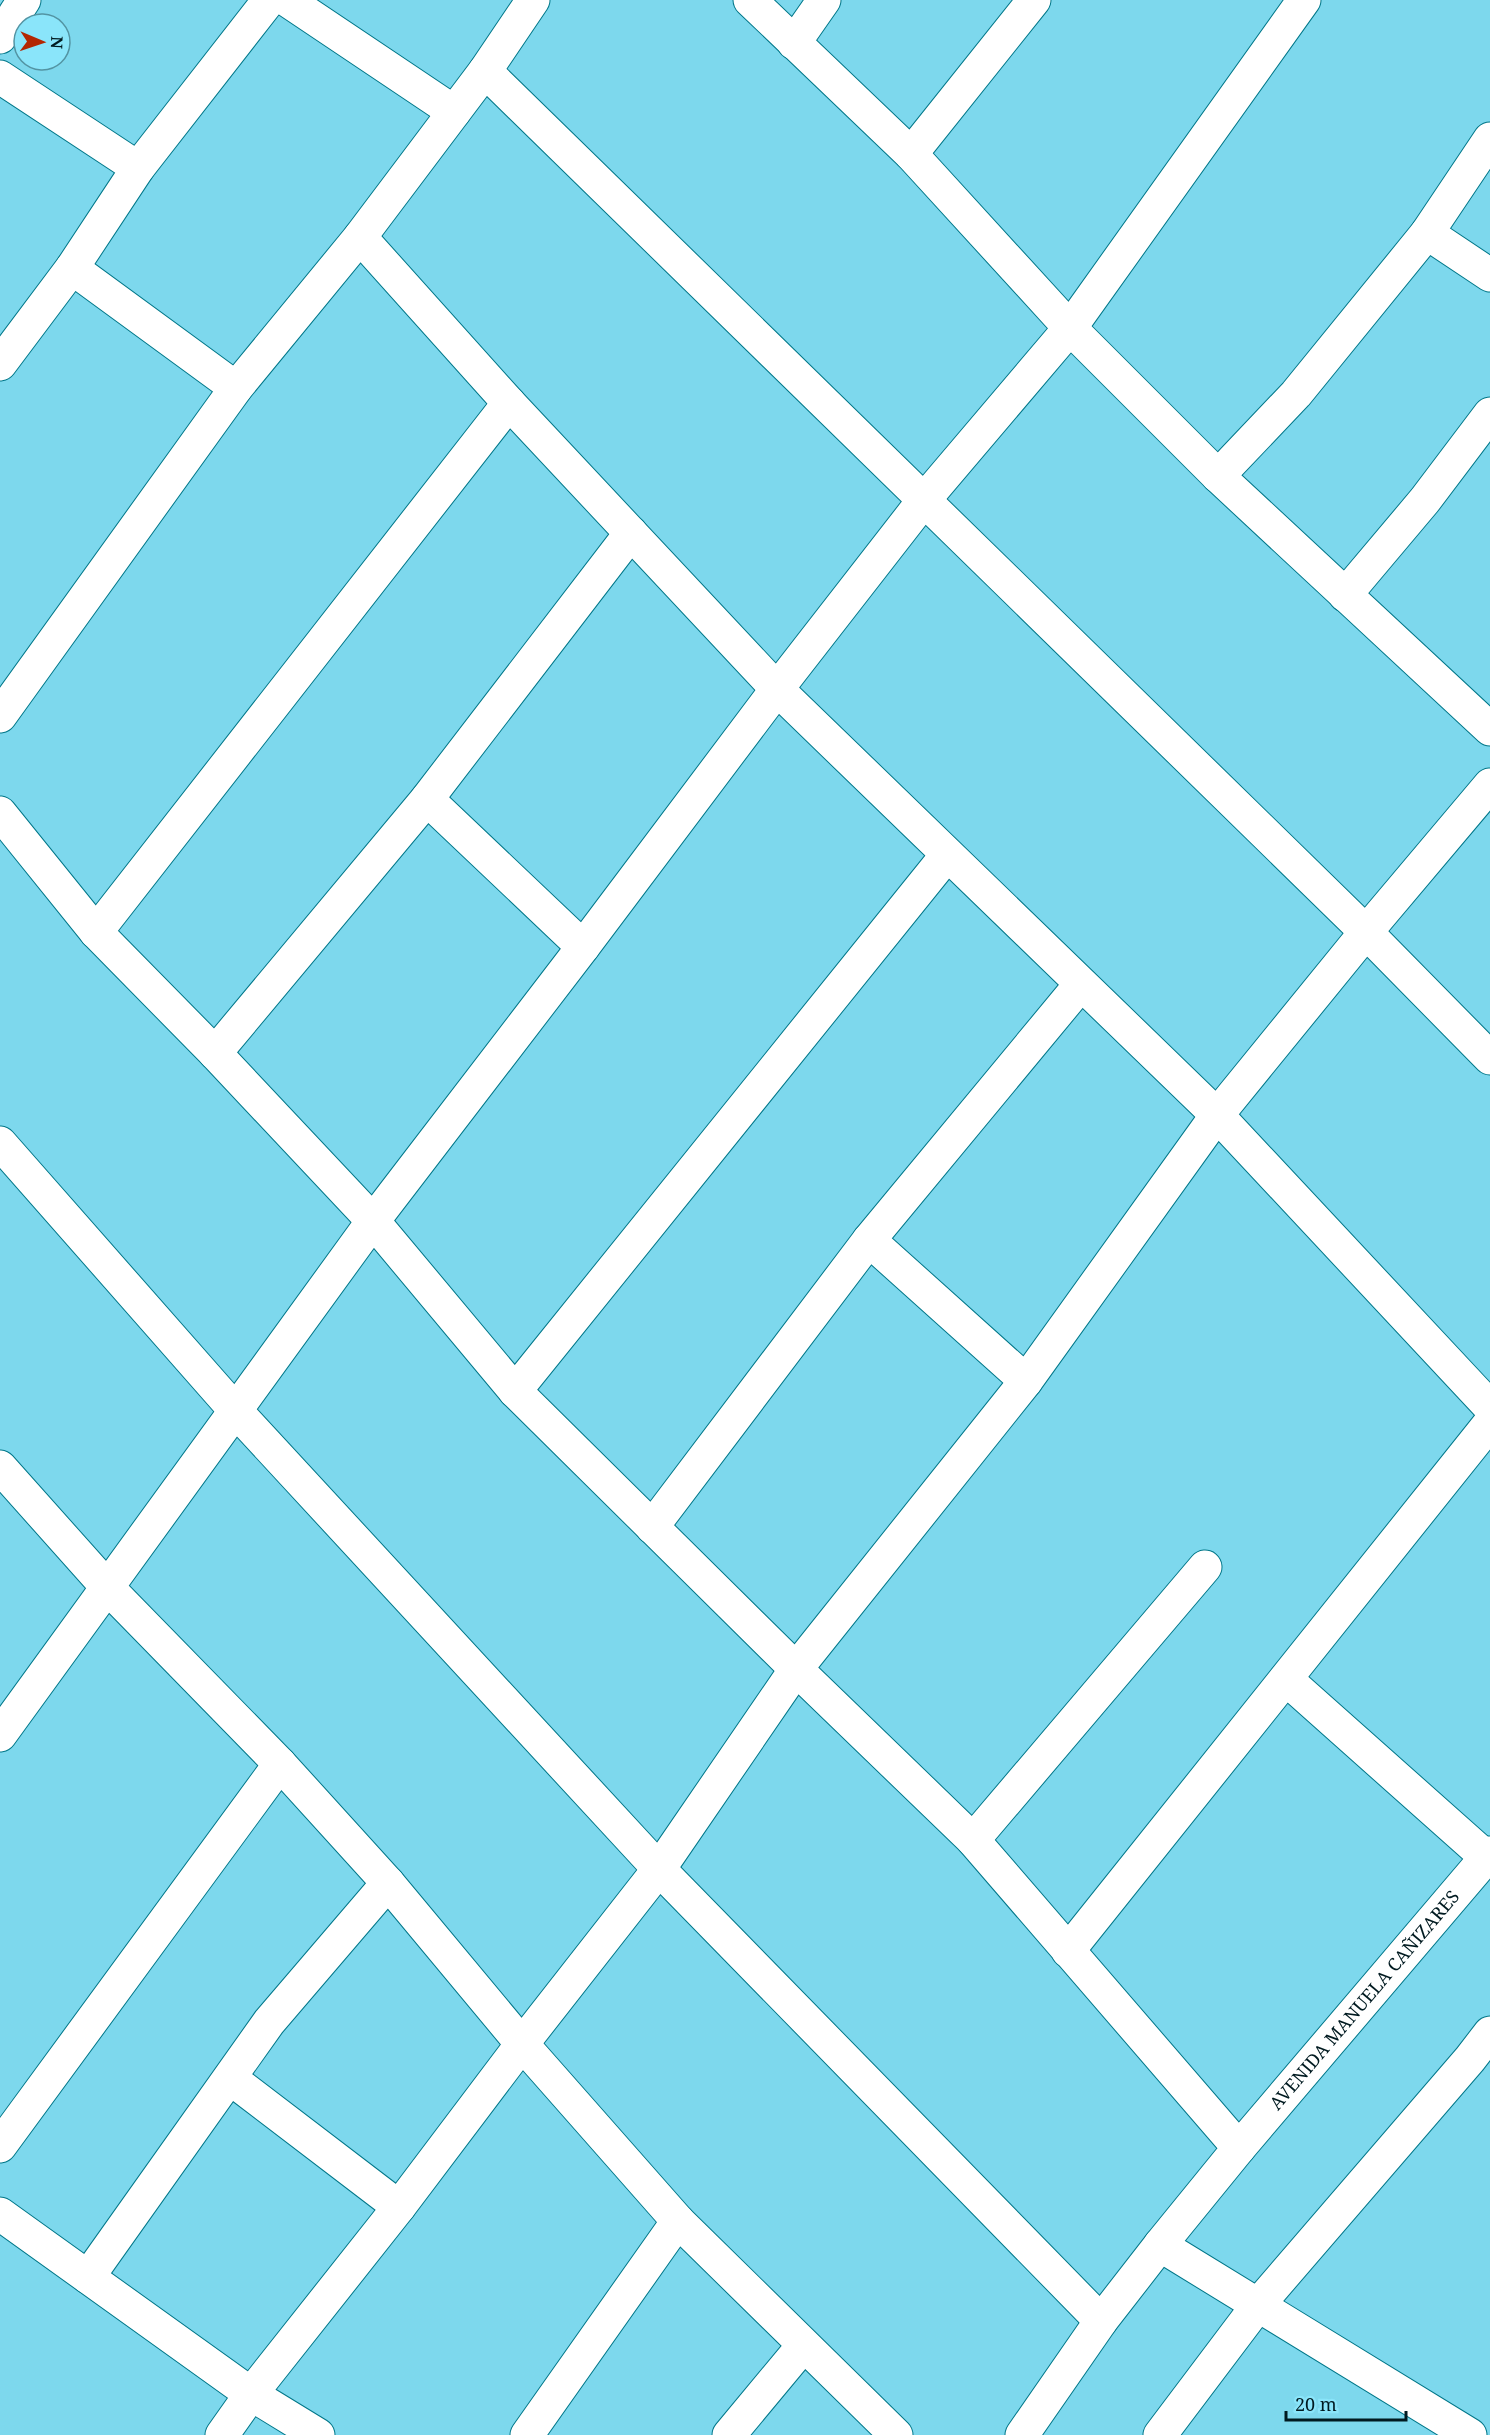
<svg xmlns="http://www.w3.org/2000/svg" width="1490" height="2435" font-family="'Noto Serif',serif">
  <style>
    .lines { fill: none; stroke-linecap: round; stroke-linejoin: round }
    .minor-casing { stroke: #007789; stroke-width: 35 }
    .minor { stroke: #fff; stroke-width: 33 }
    .labels { text-anchor: middle; stroke-width: 4.5; stroke-linejoin: round; paint-order: stroke }
    .street-label { font-size: 18px; fill: #001a20; stroke: #8ae5fa }
  </style>
  <rect width="100%" height="100%" fill="#7dd8ed"/>
  <g class="lines">
    <defs>
      <g id="minor">
        <path d="M287,0L454,112"/>
        <path d="M750,0L911,154L1070,328L1218,476L1490,729"/>
        <path d="M0,37L24,0"/>
        <path d="M794,43L824,0"/>
        <path d="M485,71L1366,932L1490,1058"/>
        <path d="M0,77L138,168"/>
        <path d="M911,154L1034,0"/>
        <path d="M1427,233L1490,275"/>
        <path d="M360,237L509,403L777,689L1217,1115L1490,1407"/>
        <path d="M72,268L236,388"/>
        <path d="M0,364L72,268L138,168L269,0"/>
        <path d="M1218,476L1296,394L1427,233L1490,139"/>
        <path d="M1345,595L1425,500L1490,414"/>
        <path d="M0,716L236,388L360,237L485,71L533,0"/>
        <path d="M427,799L583,947"/>
        <path d="M0,813L96,932L215,1053L373,1221L515,1391L796,1669L973,1840L1239,2148L1160,2245"/>
        <path d="M96,932L509,403"/>
        <path d="M215,1053L427,799L631,533"/>
        <path d="M0,1143L235,1410L659,1869L1101,2321"/>
        <path d="M869,1240L1026,1381"/>
        <path d="M515,1391L947,855"/>
        <path d="M0,1467L108,1588L280,1764L388,1883L522,2044L678,2221L896,2435"/>
        <path d="M652,1527L869,1240L1081,984"/>
        <path d="M1286,1679L1487,1858"/>
        <path d="M0,1735L373,1221L583,947L777,689L924,500L1070,328L1304,0"/>
        <path d="M973,1840L1205,1567"/>
        <path d="M1068,1951L1490,1423"/>
        <path d="M230,2078L399,2207"/>
        <path d="M0,2146L280,1764"/>
        <path id="s1" d="M1239,2148L1490,1853"/>
        <path d="M0,2214L251,2394L318,2435"/>
        <path d="M88,2277L269,2022L388,1883"/>
        <path d="M222,2435L251,2394L399,2207L522,2044L659,1869L796,1669L1026,1381L1217,1115L1366,932L1490,785"/>
        <path d="M527,2435L678,2221"/>
        <path d="M729,2435L803,2346"/>
        <path d="M1022,2435L1101,2321L1160,2245L1470,2435"/>
        <path d="M1160,2435L1258,2305L1470,2059L1490,2033"/>
      </g>
    </defs>
    <!-- minor casing -->
    <use href="#minor" class="minor-casing"/>
    <!-- minor -->
    <use href="#minor" class="minor"/>
  </g>
  <g class="labels">
    <!-- street labels -->
    <g class="street-label">
      <text dy="6" stroke="none"><textPath href="#s1" startOffset="194">AVENIDA MANUELA CAÑIZARES</textPath></text>
    </g>
  </g>
  <!-- north arrow -->
  <g transform="translate(42 42) rotate(92)"><circle r="28" fill="#8ae5fa" stroke="#5394a3" stroke-width="1.5"/>
  <path d="M0-4.5L10 22L0 15L-10 22Z" fill="#b32702"/>
  <text y="-9" font-size="16" font-weight="bold" text-anchor="middle" fill="#001a20">N</text>
  </g>
  <!-- scale -->
  <path d="M1286 2411v9h120v-9" fill="none" stroke="#001a20" stroke-width="3"/>
  <text x="1295" y="2411" font-size="18" fill="#001a20" stroke="#8ae5fa" stroke-width="4.5" paint-order="stroke">20 m</text>
</svg>
